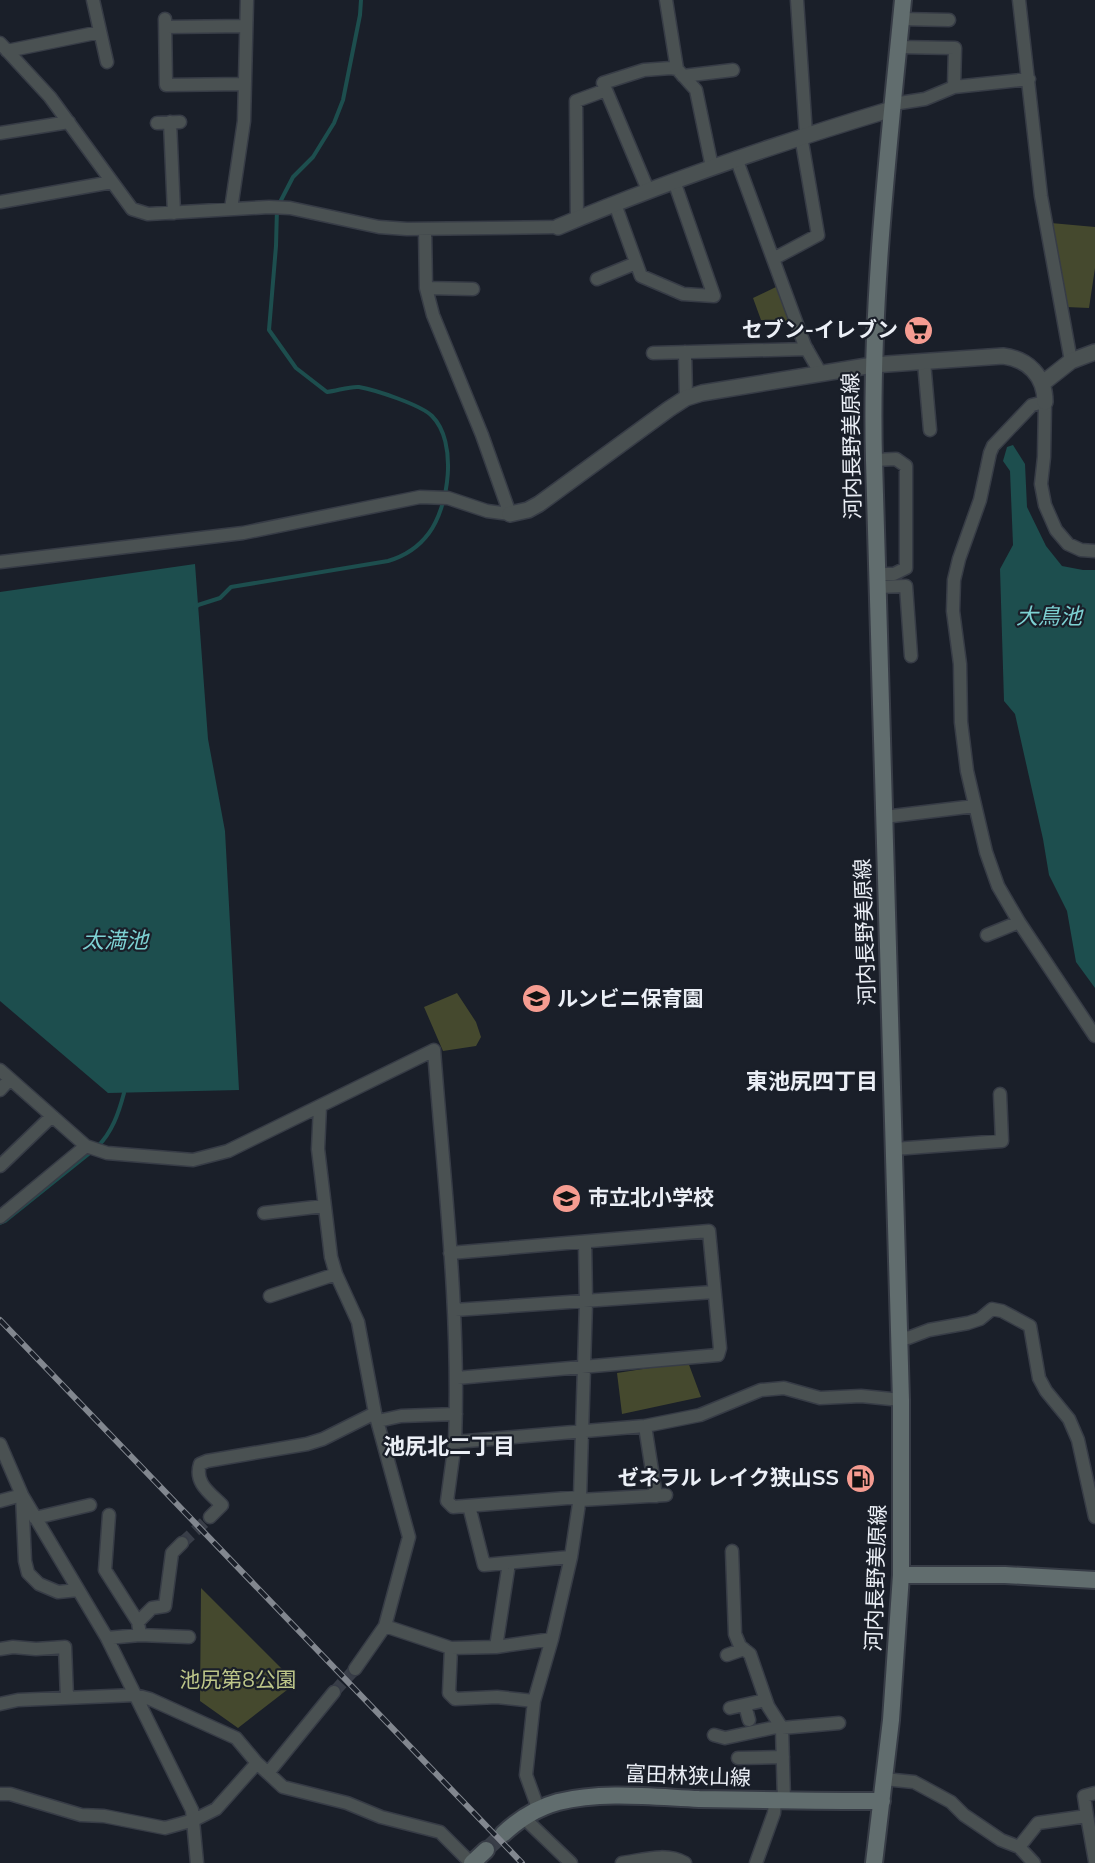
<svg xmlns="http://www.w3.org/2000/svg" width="1095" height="1863" font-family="Mulish,'Noto Sans JP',sans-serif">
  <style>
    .green { fill: #45492e }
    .water { fill: #1d4e4e }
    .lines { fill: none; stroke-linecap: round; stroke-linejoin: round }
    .stream { stroke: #1d4e4e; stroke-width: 4 }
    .minor-tunnel { stroke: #393e48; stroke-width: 12; stroke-dasharray: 12 6; stroke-linecap: butt }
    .secondary-tunnel { stroke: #393e48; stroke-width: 16; stroke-dasharray: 16 8; stroke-linecap: butt }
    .minor-casing { stroke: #373c46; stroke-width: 15 }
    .tertiary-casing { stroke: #373c46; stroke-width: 18 }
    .secondary-casing { stroke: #373c46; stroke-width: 20 }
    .minor { stroke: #4a5152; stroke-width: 12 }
    .tertiary { stroke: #4a5152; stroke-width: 15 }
    .secondary { stroke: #616d6e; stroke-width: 16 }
    .rail-casing { stroke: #82878f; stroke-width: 6 }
    .rail { stroke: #1a1f29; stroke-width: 4; stroke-dasharray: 11; stroke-linecap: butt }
    .labels { text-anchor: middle; stroke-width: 4.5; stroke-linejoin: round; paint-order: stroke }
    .poi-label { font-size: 21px; font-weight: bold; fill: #ebeff6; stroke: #1a1f29; text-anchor: end }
    .street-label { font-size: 21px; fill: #ebeff6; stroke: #1a1f29 }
    .park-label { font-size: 21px; fill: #bdc689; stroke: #1a1f29 }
    .water-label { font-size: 22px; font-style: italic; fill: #7dd1d3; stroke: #1a1f29 }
    .neighbourhood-label { font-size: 22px; font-weight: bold; fill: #ebeff6; stroke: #1a1f29 }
  </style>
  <rect width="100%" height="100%" fill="#1a1f29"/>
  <!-- green -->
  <path class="green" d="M1051,223L1095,227V268L1089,308L1066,307Z
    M776,287L796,322L761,320L753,298Z
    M457,993L476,1022L481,1037L476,1046L443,1051L424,1007Z
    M688,1362L701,1397L622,1414L617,1373Z
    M201,1588L296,1683L238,1728L200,1701Z"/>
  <!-- water -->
  <path class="water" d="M1013,445L1025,464L1027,507L1046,546L1062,566L1083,570H1095V988L1076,962L1067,911L1049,875L1043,839L1015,714L1004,701L1000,569L1013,545L1010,471L1003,461L1007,447Z
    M195,564L208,739L225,831L239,1090L108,1093L0,1001V592Z"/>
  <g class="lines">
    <!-- stream -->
    <path class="stream" d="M195,608L198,605L220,598L231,587L388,561C405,556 418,548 429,533C449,506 458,442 432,416C421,405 376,390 359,387C350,386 337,391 327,392L296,368L269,330L276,246L277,208L293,177L313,157L334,123L343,100L360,15L361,0
      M97,1147C112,1133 119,1112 124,1093
      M0,1223L5,1221L91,1152"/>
    <!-- minor-tunnel -->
    <path class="minor-tunnel" d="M182,1543L210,1517
      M334,1692L355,1669"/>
    <!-- secondary-tunnel -->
    <path class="secondary-tunnel" d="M486,1850L503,1834"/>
    <defs>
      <path id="minor" d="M93,0L107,62
        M666,0L677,69
        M797,0L806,135
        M1019,0L1041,196L1071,361
        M165,19L166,85L245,84
        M901,19L949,20
        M166,27L246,26
        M0,43L50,97L132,209L148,214L269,207L290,208L379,227L407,229L558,227
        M898,47L955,48L954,87
        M7,51L100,32
        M683,76L733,70
        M603,83L644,70L671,68L677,69L696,90L712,167
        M893,104L925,99L954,87L1029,79
        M170,122L174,213
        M157,123L180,122
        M0,133L69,122
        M736,158L805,346L821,374
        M0,202L112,182
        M615,204L641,276L683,294L714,296L674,181
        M231,209L244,121L247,0
        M577,219L576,101L606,90L648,190
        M773,259L818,235L801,136
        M597,279L636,263
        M426,288L473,289
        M685,352L686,398
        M653,353L807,349
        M924,362L930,430
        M874,460L896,459L906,466V568L894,574H878
        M1095,551L1081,550L1068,544L1056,530L1045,505L1041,484L1044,457L1045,402L1032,405L993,446L990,453L980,500L959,559L954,580L953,611L960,664L961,722L967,771L986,852L998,886L1019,922L1095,1036
        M0,562L243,533L420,497L448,498L487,511L510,514L482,435L433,315L426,288L425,229
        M878,587L906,586L911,656
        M884,817L975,806
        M987,935L1019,922
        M0,1070L86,1146L107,1153L193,1160L228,1151L434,1050C444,1181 460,1311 455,1442L645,1426L700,1415L761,1390L784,1388L820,1398L861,1396L901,1400
        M0,1090L10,1079
        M320,1106L318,1149L331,1257L336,1274L358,1322L375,1413L409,1537L385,1626L355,1669
        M894,1149L1002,1141L1000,1094
        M0,1166L52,1116
        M264,1213L324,1206
        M0,1217L86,1146
        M450,1253L709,1231L720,1348L718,1355L457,1378
        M270,1296L336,1274
        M455,1310L714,1292
        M899,1335L908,1338L929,1330L968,1323L980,1319L992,1309L1002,1311L1030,1326L1039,1378L1046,1391L1069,1419L1078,1440L1095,1517
        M378,1421L401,1416L456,1414
        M645,1426L656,1496
        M455,1442L447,1501L453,1507L580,1497
        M0,1444L22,1495L107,1638L192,1810L197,1863
        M580,1500L666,1495
        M0,1501L22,1495L25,1561L28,1573L39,1584L58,1592L78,1590
        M469,1506L484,1565L571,1557
        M109,1515L105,1570L138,1622L140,1635
        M210,1517L222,1505C210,1493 194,1483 200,1464L207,1461L307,1444L323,1439L375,1413
        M35,1518L90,1505
        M732,1551L735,1634L740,1646L750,1654L768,1706L782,1728L784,1801
        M138,1622L152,1608L165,1606L172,1553L182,1543
        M385,1626L451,1648L496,1647L552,1639
        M107,1638L140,1635L189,1637
        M496,1647L509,1563
        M451,1648L449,1693L455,1699L497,1697L534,1701
        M0,1649L13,1647L36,1649L65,1647L67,1698
        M727,1655L744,1649
        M0,1704L18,1700L135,1695L150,1699L236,1738L257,1763L283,1787L347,1803L381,1817L440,1832L471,1863
        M745,1705L749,1720
        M730,1708L766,1700
        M782,1728L839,1723
        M714,1735L725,1738L781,1726
        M738,1758L783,1757
        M268,1773L334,1692
        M884,1779L914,1782L951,1802L964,1815L1001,1840L1019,1847L1034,1863
        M0,1794H10L81,1815L104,1816L165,1828L194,1820L216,1809L257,1763
        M538,1808L526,1775L534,1701L552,1639L571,1557L580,1497L586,1302L585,1242
        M1087,1816L1095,1861
        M523,1817L571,1863
        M1019,1847L1038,1823L1087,1816L1084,1796L1095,1793
        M622,1863C643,1860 666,1852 685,1863
        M756,1863L774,1813L775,1801"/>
      <path id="tertiary" d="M558,227C667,181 779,143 892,109
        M1043,383L1071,361L1095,352
        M510,514L528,510L539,504L669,409L686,398L702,393L873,365L1003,356C1028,359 1045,376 1045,402"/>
      <path id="secondary" d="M901,1575H1005L1095,1580
        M503,1834C519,1819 536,1808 558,1802C603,1791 653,1797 699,1799C760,1800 821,1801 882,1801
        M472,1863L486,1850
        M874,1863L891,1720L901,1575V1400L874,460C870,306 888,153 903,0"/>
    </defs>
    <!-- minor casing -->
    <use href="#minor" class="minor-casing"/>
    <!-- tertiary casing -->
    <use href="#tertiary" class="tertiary-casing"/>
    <!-- secondary casing -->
    <use href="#secondary" class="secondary-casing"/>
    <!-- minor -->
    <use href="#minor" class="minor"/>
    <!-- tertiary -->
    <use href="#tertiary" class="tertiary"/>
    <!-- secondary -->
    <use href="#secondary" class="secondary"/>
    <defs>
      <path id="rail" d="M0,1320L522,1863"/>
    </defs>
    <!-- rail casing -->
    <use href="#rail" class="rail-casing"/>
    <!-- rail -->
    <use href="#rail" class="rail"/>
  </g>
  <!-- icons -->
  <defs>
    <symbol id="supermarket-disc" viewBox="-11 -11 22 22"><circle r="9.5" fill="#f59c91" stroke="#1a1f29"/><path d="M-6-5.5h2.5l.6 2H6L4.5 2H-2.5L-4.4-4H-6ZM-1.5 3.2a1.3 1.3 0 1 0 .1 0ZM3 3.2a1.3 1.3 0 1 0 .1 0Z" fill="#111"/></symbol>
    <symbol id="school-disc" viewBox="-11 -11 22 22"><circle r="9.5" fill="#f59c91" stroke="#1a1f29"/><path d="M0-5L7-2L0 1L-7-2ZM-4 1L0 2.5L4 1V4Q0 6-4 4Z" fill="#111"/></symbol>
    <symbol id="fuel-disc" viewBox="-11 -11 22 22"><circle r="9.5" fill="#f59c91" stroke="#1a1f29"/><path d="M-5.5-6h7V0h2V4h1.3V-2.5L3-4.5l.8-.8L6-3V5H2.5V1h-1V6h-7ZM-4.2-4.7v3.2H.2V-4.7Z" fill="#111"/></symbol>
  </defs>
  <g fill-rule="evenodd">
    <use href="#supermarket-disc" x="902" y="314" width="33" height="33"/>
    <use href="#school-disc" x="520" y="982" width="33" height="33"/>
    <use href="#school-disc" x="550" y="1182" width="33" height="33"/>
    <use href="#fuel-disc" x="844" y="1462" width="33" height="33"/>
  </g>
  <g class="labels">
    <!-- poi labels -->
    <g class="poi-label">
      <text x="898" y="337">セブン-イレブン</text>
      <text x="557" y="1006" text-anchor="start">ルンビニ保育園</text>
      <text x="588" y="1205" text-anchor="start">市立北小学校</text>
      <text x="839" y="1485">ゼネラル レイク狭山SS</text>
    </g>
    <!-- street labels -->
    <g class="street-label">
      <text transform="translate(852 446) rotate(-91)" y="7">河内長野美原線</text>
      <text transform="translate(865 932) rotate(-92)" y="7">河内長野美原線</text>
      <text transform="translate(876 1578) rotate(-88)" y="7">河内長野美原線</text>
      <text transform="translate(688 1776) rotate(2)" y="7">富田林狭山線</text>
    </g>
    <!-- park labels -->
    <g class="park-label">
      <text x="238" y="1687">池尻第8公園</text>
    </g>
    <!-- water labels -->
    <g class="water-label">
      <text x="1049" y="624">大鳥池</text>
      <text x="115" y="948">太満池</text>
    </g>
    <!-- neighbourhood labels -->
    <g class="neighbourhood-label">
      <text x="812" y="1089">東池尻四丁目</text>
      <text x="449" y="1454">池尻北二丁目</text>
    </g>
  </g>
</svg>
